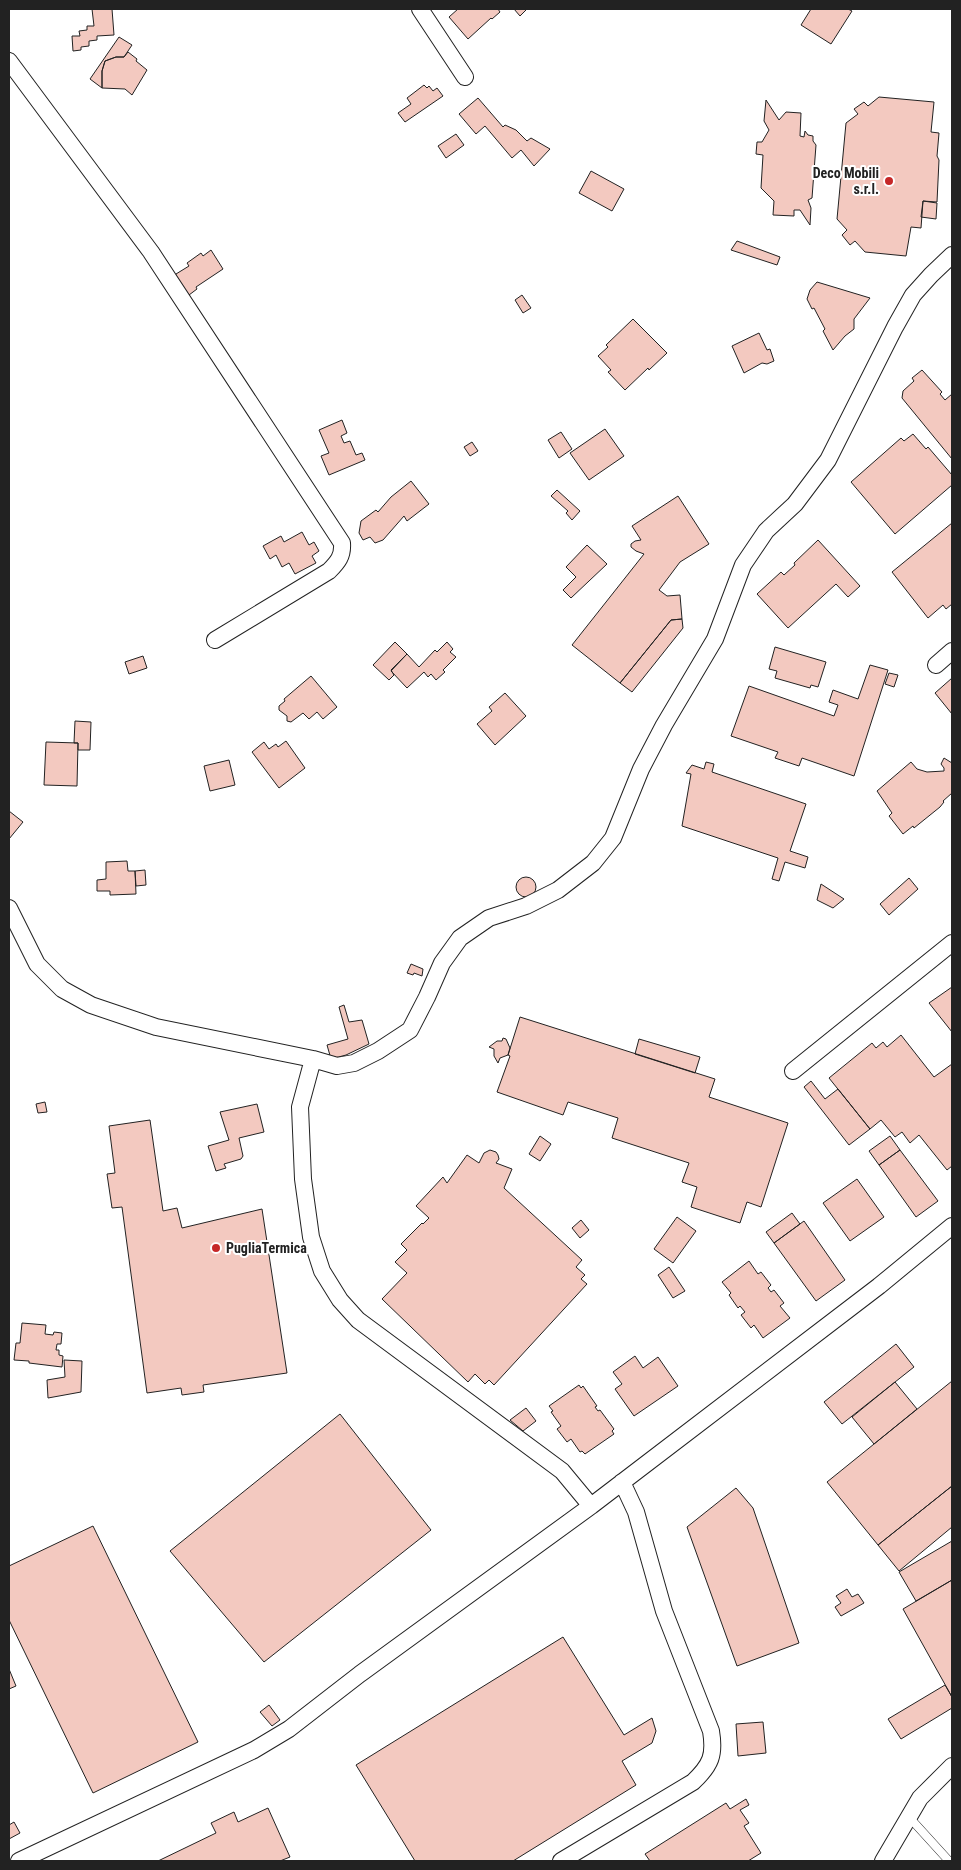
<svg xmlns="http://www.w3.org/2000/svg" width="961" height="1870" font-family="'Roboto Condensed',sans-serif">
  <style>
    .building { fill: #f3c9c0; stroke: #222 }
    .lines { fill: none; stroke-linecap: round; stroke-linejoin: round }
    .service-casing { stroke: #222; stroke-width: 9 }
    .minor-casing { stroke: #222; stroke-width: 18 }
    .service { stroke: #fff; stroke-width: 8 }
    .minor { stroke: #fff; stroke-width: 16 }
    .poi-dot { fill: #c62828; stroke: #fff; stroke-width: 2 }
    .labels { text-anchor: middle; stroke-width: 4; stroke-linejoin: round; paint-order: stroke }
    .poi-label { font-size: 14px; font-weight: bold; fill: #222; stroke: #fff; text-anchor: end }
  </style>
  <rect width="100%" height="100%" fill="#fff"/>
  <!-- building -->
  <path class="building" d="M92,9H112L114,35L97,36V40L89,41V46L81,47V50L73,51L72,36H80L79,31L87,30V26H94Z
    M458,9H498L500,12L492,19L491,18L468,39L449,17Z
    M514,9H527L520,16Z
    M811,9H848L852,11L831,44L801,25Z
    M119,37L132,45L124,57H116L105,61L102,71V88L90,79Z
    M128,52L137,59L136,61L147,70L132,95L125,89L102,88V71L105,61L116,57H124Z
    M424,85L427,88L429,86L433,91L437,88L443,96L405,122L398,113L411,104L407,98Z
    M879,97L934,102L931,132L939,133L937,156L939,160L937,202L923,201L921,228L911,227L906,256L865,252L855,241L850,245L842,235L847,230L837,219L846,123L858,114L854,109L864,102L868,106Z
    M478,98L503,127L505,125L516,130L527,141L531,138L550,149L534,166L521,150L512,158L485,126L476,134L459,114Z
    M766,100L779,120L786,112L801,113L800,136L804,137L805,131L808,135L813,136V141L816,145L812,198L808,200L811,208L810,225L800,210H794V216L773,215L774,201L761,188L763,155L756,154L757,142H762L769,130L764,121Z
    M456,134L464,145L446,158L438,146Z
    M591,171L624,189L612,211L579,193Z
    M923,201L937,203L936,219L921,217Z
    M737,241L780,257L777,265L731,250Z
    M211,250L223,269L196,287L197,289L185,298L173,280L176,274L189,266L187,263L201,253L203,256Z
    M817,282L870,298L854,319V329L845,336L833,350L823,331L825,329L814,308L812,309L807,299L810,290Z
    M522,295L531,308L523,313L515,300Z
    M633,319L667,353L649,370L648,368L625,390L608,372L611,370L598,356L608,347L606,345Z
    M759,333L767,350L770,349L774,361L767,364L762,363L744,373L732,346Z
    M922,370L942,392L940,394L945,400L952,394V459L902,398L903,391L914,381L912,378Z
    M342,420L347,433L341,436L344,443L350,441L356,455L362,453L365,460L329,475L321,456L329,453L319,430Z
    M605,429L624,456L589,480L570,453Z
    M561,432L572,449L559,458L548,440Z
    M913,434L926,449L928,447L952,475V485L895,534L851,482L901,438L904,441Z
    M472,442L478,451L470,456L464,447Z
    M411,481L429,504L407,521L404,516L383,540L375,543L370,537L363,540L359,533L361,521L376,510L378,512L391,497Z
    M557,490L580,511L572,520L566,513L568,511L551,496Z
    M678,496L709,544L680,562L659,590L667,596L680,595L682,619L671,620L620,683L572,645L644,554L636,551L631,547V544L635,541L641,540L632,526Z
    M952,523V604L946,609L943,605L928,618L892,572Z
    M302,532L309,545L314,542L319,551L312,556L316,563L295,574L289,563L282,567L276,555L270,559L263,546L281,536L284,542Z
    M818,540L860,586L848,597L836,584L788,628L757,594L781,572L784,575L795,565L794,563Z
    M587,545L607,564L571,598L563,590L576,577L566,567Z
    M682,619L683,628L632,692L620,683L671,620Z
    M395,642L407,654L391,670L394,675L389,680L373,665Z
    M447,642L453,649L450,652L456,657L443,670L445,672L436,680L431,674L428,677L424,672L407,688L391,671L407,654L419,667L435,650L437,652Z
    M775,647L826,662L818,687L811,685L810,688L775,678L777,671L769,669Z
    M143,656L147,668L129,674L125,662Z
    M870,665L888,670L854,776L802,758L799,766L775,758L778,752L731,736L749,686L834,716L838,705L829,702L833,690L858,699Z
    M889,673L898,675L894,687L885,684Z
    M311,676L337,707L323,719L317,712L309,719L303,713L291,722L287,721V716L279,710V706L285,701L284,699Z
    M952,678V714L935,693Z
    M505,693L526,716L495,745L477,724L492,711L489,707Z
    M75,721L91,722L90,750H78V743H74Z
    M286,741L305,768L279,788L252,752L264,742L269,749L276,744L278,747Z
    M46,742L78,743L77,786L44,785Z
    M944,758L952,763V793L943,801L944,802L940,807L914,828L913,826L903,834L889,816L892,813L877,791L911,762L917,769L927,772L944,771V768L941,764Z
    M229,760L235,785L210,791L204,766Z
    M706,762L714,764L712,772L806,804L790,851L808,857L805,868L785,862L779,881L772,879L778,858L682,826L691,774L686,773L692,765L704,769Z
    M9,811L23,822L9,839Z
    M127,861L128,871H135L136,894L110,895V891H97V880L106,879V862Z
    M145,870L146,885L136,886L135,871Z
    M516 887a10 10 0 1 1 20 0a10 10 0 1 1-20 0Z
    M909,878L918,889L889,915L880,904Z
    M821,884L844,899L833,908L817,900Z
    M411,964L423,969L422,976L414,973L413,975L407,973Z
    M952,987V1032L929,1003Z
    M344,1005L349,1022L362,1020L369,1044L346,1055L331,1059L327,1045L348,1039L339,1007Z
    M520,1017L715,1079L709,1097L788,1123L761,1207L747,1202L740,1223L691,1207L697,1187L682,1182L689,1163L612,1138L618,1118L568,1102L563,1115L497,1092L510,1056L508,1055Z
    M901,1035L934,1077L952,1064V1166L947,1170L919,1135L910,1143L902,1132L895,1137L881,1120L870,1129L829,1078L872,1043L876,1048L883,1042L887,1047Z
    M503,1038L506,1039L510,1048L508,1055L500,1058L498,1063L494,1056V1049L489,1047L497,1041H502Z
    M639,1039L700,1057L695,1073L635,1054Z
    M811,1081L825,1099L838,1089L870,1129L849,1145L804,1087Z
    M45,1102L47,1112L38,1113L36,1104Z
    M257,1104L264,1132L239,1138L243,1156L241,1159L224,1164L226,1168L216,1171L208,1146L229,1140L220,1112Z
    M150,1120L163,1211L177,1208L182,1228L262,1209L287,1373L203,1385L204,1392L182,1395L181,1388L147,1393L122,1207L112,1208L107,1174L115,1173L109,1126Z
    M540,1136L551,1144L540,1161L529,1154Z
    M890,1136L900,1150L879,1165L869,1151Z
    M490,1150L496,1152L498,1155L499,1159L496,1163L512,1169L504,1188L582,1260L576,1267L585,1275L581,1279L587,1284L494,1385L489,1380L485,1384L475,1374L468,1382L382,1299L407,1273L395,1262L407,1250L401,1244L422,1223L423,1224L429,1218L416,1206L443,1177L447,1183L467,1155L479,1163L484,1153Z
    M900,1150L938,1201L916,1217L879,1165Z
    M857,1179L884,1217L850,1241L823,1203Z
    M792,1213L800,1224L774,1243L766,1232Z
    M677,1217L696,1231L673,1263L654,1249Z
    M581,1220L589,1230L580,1238L572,1228Z
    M804,1221L845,1280L816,1301L774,1243Z
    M749,1261L758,1274L761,1272L771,1285L768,1288L771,1292L774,1290L784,1303L780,1306L790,1318L763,1338L754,1325L751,1328L741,1315L745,1312L740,1306L738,1308L729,1295L731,1293L722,1282Z
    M669,1267L685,1291L673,1298L658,1275Z
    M22,1323L46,1325L45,1334L53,1335L54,1332L62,1333L61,1344H57L56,1350H59V1355L63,1356L62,1367L29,1363V1361L14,1360L16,1343H20Z
    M896,1344L914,1367L842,1424L824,1402Z
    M635,1356L643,1368L658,1357L678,1386L634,1416L615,1389L622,1384L613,1372Z
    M64,1360L82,1361L81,1392L48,1398L47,1380L65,1377Z
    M952,1381V1486L878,1545L827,1482Z
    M895,1382L917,1409L874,1444L852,1417Z
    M579,1385L581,1388L583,1386L597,1406L595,1407L598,1411L600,1410L614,1429L612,1431L614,1434L585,1454L582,1451L580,1452L571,1439L567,1442L557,1429L561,1426L551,1412L553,1411L549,1406Z
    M526,1408L536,1421L523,1431L510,1420Z
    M340,1414L431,1530L264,1662L170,1551Z
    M952,1486V1527L899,1571L878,1545Z
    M736,1488L753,1508L799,1643L737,1666L687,1527Z
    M93,1526L198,1742L93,1793L9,1620V1566Z
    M952,1541V1580L916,1601L899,1572Z
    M952,1580V1697L903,1609Z
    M847,1589L852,1597L858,1594L864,1603L841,1616L835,1607L841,1603L836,1596Z
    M563,1637L624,1735L652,1718L656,1731L652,1743L622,1761L636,1785L513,1861H415L356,1765Z
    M9,1669L16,1686L9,1689Z
    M945,1685L952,1697V1708L901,1739L888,1719Z
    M269,1705L280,1720L272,1726L260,1712Z
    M763,1722L766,1753L738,1756L736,1724Z
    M746,1799L749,1805L740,1810L749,1823L744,1826L761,1853L748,1861H650L645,1854L726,1803L730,1809Z
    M268,1808L290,1857L280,1861H158L216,1833L211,1823L234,1812L238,1822Z
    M14,1822L20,1833L9,1839V1825Z"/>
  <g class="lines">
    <defs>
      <path id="service" d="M909,1817L949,1861"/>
      <path id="minor" d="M420,9L465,77
        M9,61L151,252L342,543C343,556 338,562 329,571L215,640
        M936,665L952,651
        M9,908L37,964L62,989L91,1005L156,1027L313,1059L337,1066L354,1063L378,1051L410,1030L427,997L442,963L460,938L489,918L526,906L558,890L593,863L613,838L641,769L664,725L715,639L743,565L766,531L795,504L828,460L895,327L913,295L931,275L952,255
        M313,1059L300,1107L303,1179L311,1237L322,1271L340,1300L358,1320L562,1471L591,1506
        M793,1071L952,943
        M19,1861L254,1750L289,1729L360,1674L591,1506L879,1286L952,1226
        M561,1861L693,1782C711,1765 715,1755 711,1731L664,1611L636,1512L622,1482
        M883,1861L920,1798L952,1766"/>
    </defs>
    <!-- service casing -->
    <use href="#service" class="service-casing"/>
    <!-- minor casing -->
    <use href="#minor" class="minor-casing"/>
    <!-- service -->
    <use href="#service" class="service"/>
    <!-- minor -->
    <use href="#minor" class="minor"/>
  </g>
  <!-- markers -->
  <g class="poi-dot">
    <circle cx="889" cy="181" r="5"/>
    <circle cx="216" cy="1248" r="5"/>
  </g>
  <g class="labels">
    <!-- poi labels -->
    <g class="poi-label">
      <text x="879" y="178">Deco Mobili<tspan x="879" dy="16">s.r.l.</tspan></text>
      <text x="226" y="1253" text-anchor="start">PugliaTermica</text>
    </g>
  </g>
  <!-- border -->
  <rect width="961" height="1870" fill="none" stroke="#222222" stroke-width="20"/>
</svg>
